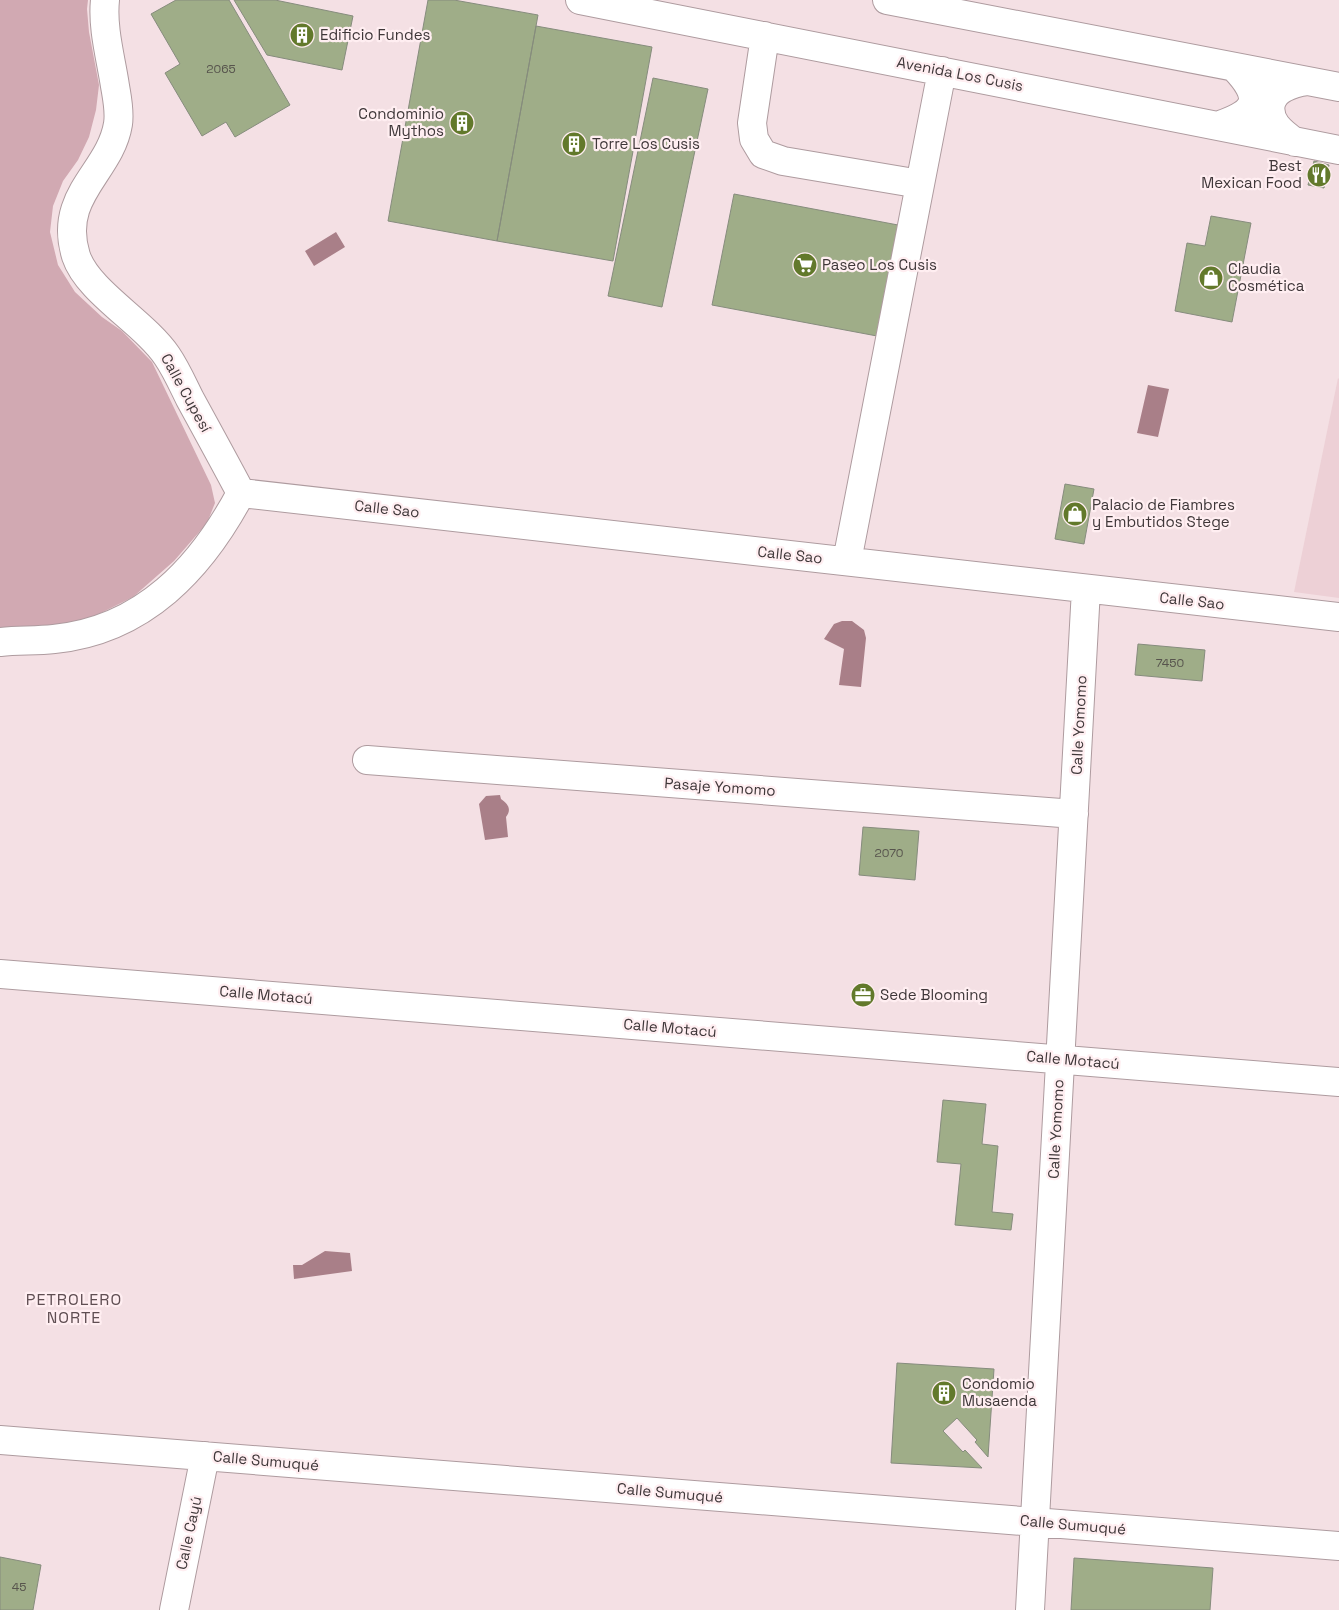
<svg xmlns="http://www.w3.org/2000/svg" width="1339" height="1610" font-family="'Space Grotesk',sans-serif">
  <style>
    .built { fill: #edd0d6 }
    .green { fill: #d1a9b2 }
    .water { fill: #a97f88 }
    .building { fill: #9fad88; stroke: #868c7d }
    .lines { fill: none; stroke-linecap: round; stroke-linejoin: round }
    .minor-casing { stroke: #ae9b9f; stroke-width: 30 }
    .minor { stroke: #fff; stroke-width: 28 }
    .labels { text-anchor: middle; stroke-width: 4.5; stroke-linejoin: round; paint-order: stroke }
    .number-label { font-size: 12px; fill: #57544d }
    .poi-label { font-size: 15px; fill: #3f3739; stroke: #ffeef1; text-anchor: start }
    .street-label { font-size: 15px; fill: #3f3739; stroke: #ffeef1 }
    .neighbourhood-label { font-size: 16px; letter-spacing: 1px; fill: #5f4e52; stroke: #ffeef1 }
  </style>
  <rect width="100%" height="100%" fill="#f4e0e4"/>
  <!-- built -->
  <path class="built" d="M1338,378L1339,379V598L1294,592Z"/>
  <!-- green -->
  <path class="green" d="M0,0H88L87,9L89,32L99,85L96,110L89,137L78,160L63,181L53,206L50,232L58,265L75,292L102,317L122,331L152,362L211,485L215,503L207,523L174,561L133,597L95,616L62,626L0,632Z"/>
  <!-- water -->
  <path class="water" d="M336,232L345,247L314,266L305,251Z
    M1148,385L1169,389L1158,437L1137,433Z
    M842,621H852L864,630L866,638L861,687L839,685L844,649L824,639L834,624Z
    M500,795L501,799C508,804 512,809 506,817L508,837L485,840L479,804L486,796Z
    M325,1251L350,1253L352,1271L294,1279L293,1265H302Z"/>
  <!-- building -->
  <path class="building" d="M176,0H229L290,105L235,137L226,122L202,136L165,73L180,64L151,14Z
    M234,0H275L353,16L342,70L267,55Z
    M428,0H454L538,15L497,241L388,221Z
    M536,26L652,47L613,261L497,241Z
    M653,78L708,89L662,307L608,296Z
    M1314,161L1329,165L1324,188L1308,185Z
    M734,194L898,225L877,336L712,305Z
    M1211,216L1251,223L1232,322L1175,311L1187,243L1205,246Z
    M1065,484L1094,489L1084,544L1055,539Z
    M1138,644L1205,650L1202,681L1135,675Z
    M863,827L919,831L915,880L859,875Z
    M943,1100L986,1104L982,1144L998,1146L992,1212L1013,1214L1011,1230L955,1225L961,1164L937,1162Z
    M897,1363L994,1369L988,1457L975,1442L977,1440L957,1418L943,1431L963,1452L965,1450L982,1468L891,1463Z
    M0,1557L41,1565L33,1610H0Z
    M1074,1558L1213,1568L1210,1610H1071Z"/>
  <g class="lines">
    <defs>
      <path id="minor" d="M580,0L1339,150
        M887,0L1339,87
        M765,36L752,123L754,139L763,154L783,161L920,184
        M1220,125C1259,112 1263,97 1234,67
        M1295,142C1281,132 1267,121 1271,103C1273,97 1278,91 1284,88C1291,84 1299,82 1307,81
        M241,493L1339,617
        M847,561L942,71
        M0,642C18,640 36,641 54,639C144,630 201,568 241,493C224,461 207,430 190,399C183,385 176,369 167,356C144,322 88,292 76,256C57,195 110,173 118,124C120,111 117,98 115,86C111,59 102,28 105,0
        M367,760L1074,814
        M0,974L1339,1082
        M0,1440L1339,1546
        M174,1610L205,1456
        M1030,1610L1086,589"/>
    </defs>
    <!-- minor casing -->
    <use href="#minor" class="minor-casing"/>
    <!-- minor -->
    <use href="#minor" class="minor"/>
  </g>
  <!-- icons -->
  <defs>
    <symbol id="building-disc" viewBox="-11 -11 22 22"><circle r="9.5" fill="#62792b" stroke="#ffeef1"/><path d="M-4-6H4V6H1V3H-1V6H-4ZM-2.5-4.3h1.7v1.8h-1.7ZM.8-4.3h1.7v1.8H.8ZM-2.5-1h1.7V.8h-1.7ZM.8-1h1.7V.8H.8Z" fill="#fff"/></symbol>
    <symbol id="restaurant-disc" viewBox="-11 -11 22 22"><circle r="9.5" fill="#62792b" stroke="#ffeef1"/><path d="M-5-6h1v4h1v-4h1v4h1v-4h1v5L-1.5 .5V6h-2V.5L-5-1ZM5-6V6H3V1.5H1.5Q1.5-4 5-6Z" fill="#fff"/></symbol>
    <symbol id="supermarket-disc" viewBox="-11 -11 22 22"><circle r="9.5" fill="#62792b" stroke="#ffeef1"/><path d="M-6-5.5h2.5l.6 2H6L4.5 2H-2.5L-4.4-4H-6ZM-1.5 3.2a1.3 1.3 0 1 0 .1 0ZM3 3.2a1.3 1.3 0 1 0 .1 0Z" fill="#fff"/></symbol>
    <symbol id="shop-disc" viewBox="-11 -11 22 22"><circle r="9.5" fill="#62792b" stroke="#ffeef1"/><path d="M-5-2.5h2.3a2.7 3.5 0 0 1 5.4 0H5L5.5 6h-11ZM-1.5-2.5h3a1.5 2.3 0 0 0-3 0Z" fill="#fff"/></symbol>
    <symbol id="office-disc" viewBox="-11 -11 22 22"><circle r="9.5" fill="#62792b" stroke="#ffeef1"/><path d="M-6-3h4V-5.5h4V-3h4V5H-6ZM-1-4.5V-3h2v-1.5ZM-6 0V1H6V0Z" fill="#fff"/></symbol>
  </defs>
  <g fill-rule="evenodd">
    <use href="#building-disc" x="288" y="21" width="28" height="28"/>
    <use href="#building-disc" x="448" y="109" width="28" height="28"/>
    <use href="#building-disc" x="560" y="130" width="28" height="28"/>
    <use href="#restaurant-disc" x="1305" y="161" width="28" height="28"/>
    <use href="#supermarket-disc" x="791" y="251" width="28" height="28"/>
    <use href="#shop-disc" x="1197" y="264" width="28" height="28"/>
    <use href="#shop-disc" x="1061" y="500" width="28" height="28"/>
    <use href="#office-disc" x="849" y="981" width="28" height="28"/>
    <use href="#building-disc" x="930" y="1379" width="28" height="28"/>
  </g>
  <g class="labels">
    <!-- number labels -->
    <g class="number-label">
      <text x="221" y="73">2065</text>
      <text x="1170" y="667">7450</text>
      <text x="889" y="857">2070</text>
      <text x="19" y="1591">45</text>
    </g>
    <!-- poi labels -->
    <g class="poi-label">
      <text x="320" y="40">Edificio Fundes</text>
      <text x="444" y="119" text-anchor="end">Condominio<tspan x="444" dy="17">Mythos</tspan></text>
      <text x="592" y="149">Torre Los Cusis</text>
      <text x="1302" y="171" text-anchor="end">Best<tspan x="1302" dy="17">Mexican Food</tspan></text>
      <text x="822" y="270">Paseo Los Cusis</text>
      <text x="1228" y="274">Claudia<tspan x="1228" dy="17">Cosmética</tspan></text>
      <text x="1092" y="510">Palacio de Fiambres<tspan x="1092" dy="17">y Embutidos Stege</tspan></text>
      <text x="880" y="1000">Sede Blooming</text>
      <text x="962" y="1389">Condomio<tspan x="962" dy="17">Musaenda</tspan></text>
    </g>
    <!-- street labels -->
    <g class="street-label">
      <text transform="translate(960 74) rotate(11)" y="5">Avenida Los Cusis</text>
      <text transform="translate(186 393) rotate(61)" y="5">Calle Cupesí</text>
      <text transform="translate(387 509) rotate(6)" y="5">Calle Sao</text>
      <text transform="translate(790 555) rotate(6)" y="5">Calle Sao</text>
      <text transform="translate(1192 601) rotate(6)" y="5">Calle Sao</text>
      <text transform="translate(1079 725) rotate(-87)" y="5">Calle Yomomo</text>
      <text transform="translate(720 787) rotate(4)" y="5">Pasaje Yomomo</text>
      <text transform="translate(266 995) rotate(5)" y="5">Calle Motacú</text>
      <text transform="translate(670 1028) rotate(5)" y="5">Calle Motacú</text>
      <text transform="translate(1073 1060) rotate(5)" y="5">Calle Motacú</text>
      <text transform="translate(1056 1129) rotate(-87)" y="5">Calle Yomomo</text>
      <text transform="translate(266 1461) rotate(5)" y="5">Calle Sumuqué</text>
      <text transform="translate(670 1493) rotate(5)" y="5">Calle Sumuqué</text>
      <text transform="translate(1073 1525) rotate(5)" y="5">Calle Sumuqué</text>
      <text transform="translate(189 1533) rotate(-78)" y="5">Calle Cayú</text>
    </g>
    <!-- neighbourhood labels -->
    <g class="neighbourhood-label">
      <text x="74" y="1305">PETROLERO<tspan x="74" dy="18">NORTE</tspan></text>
    </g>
  </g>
</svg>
